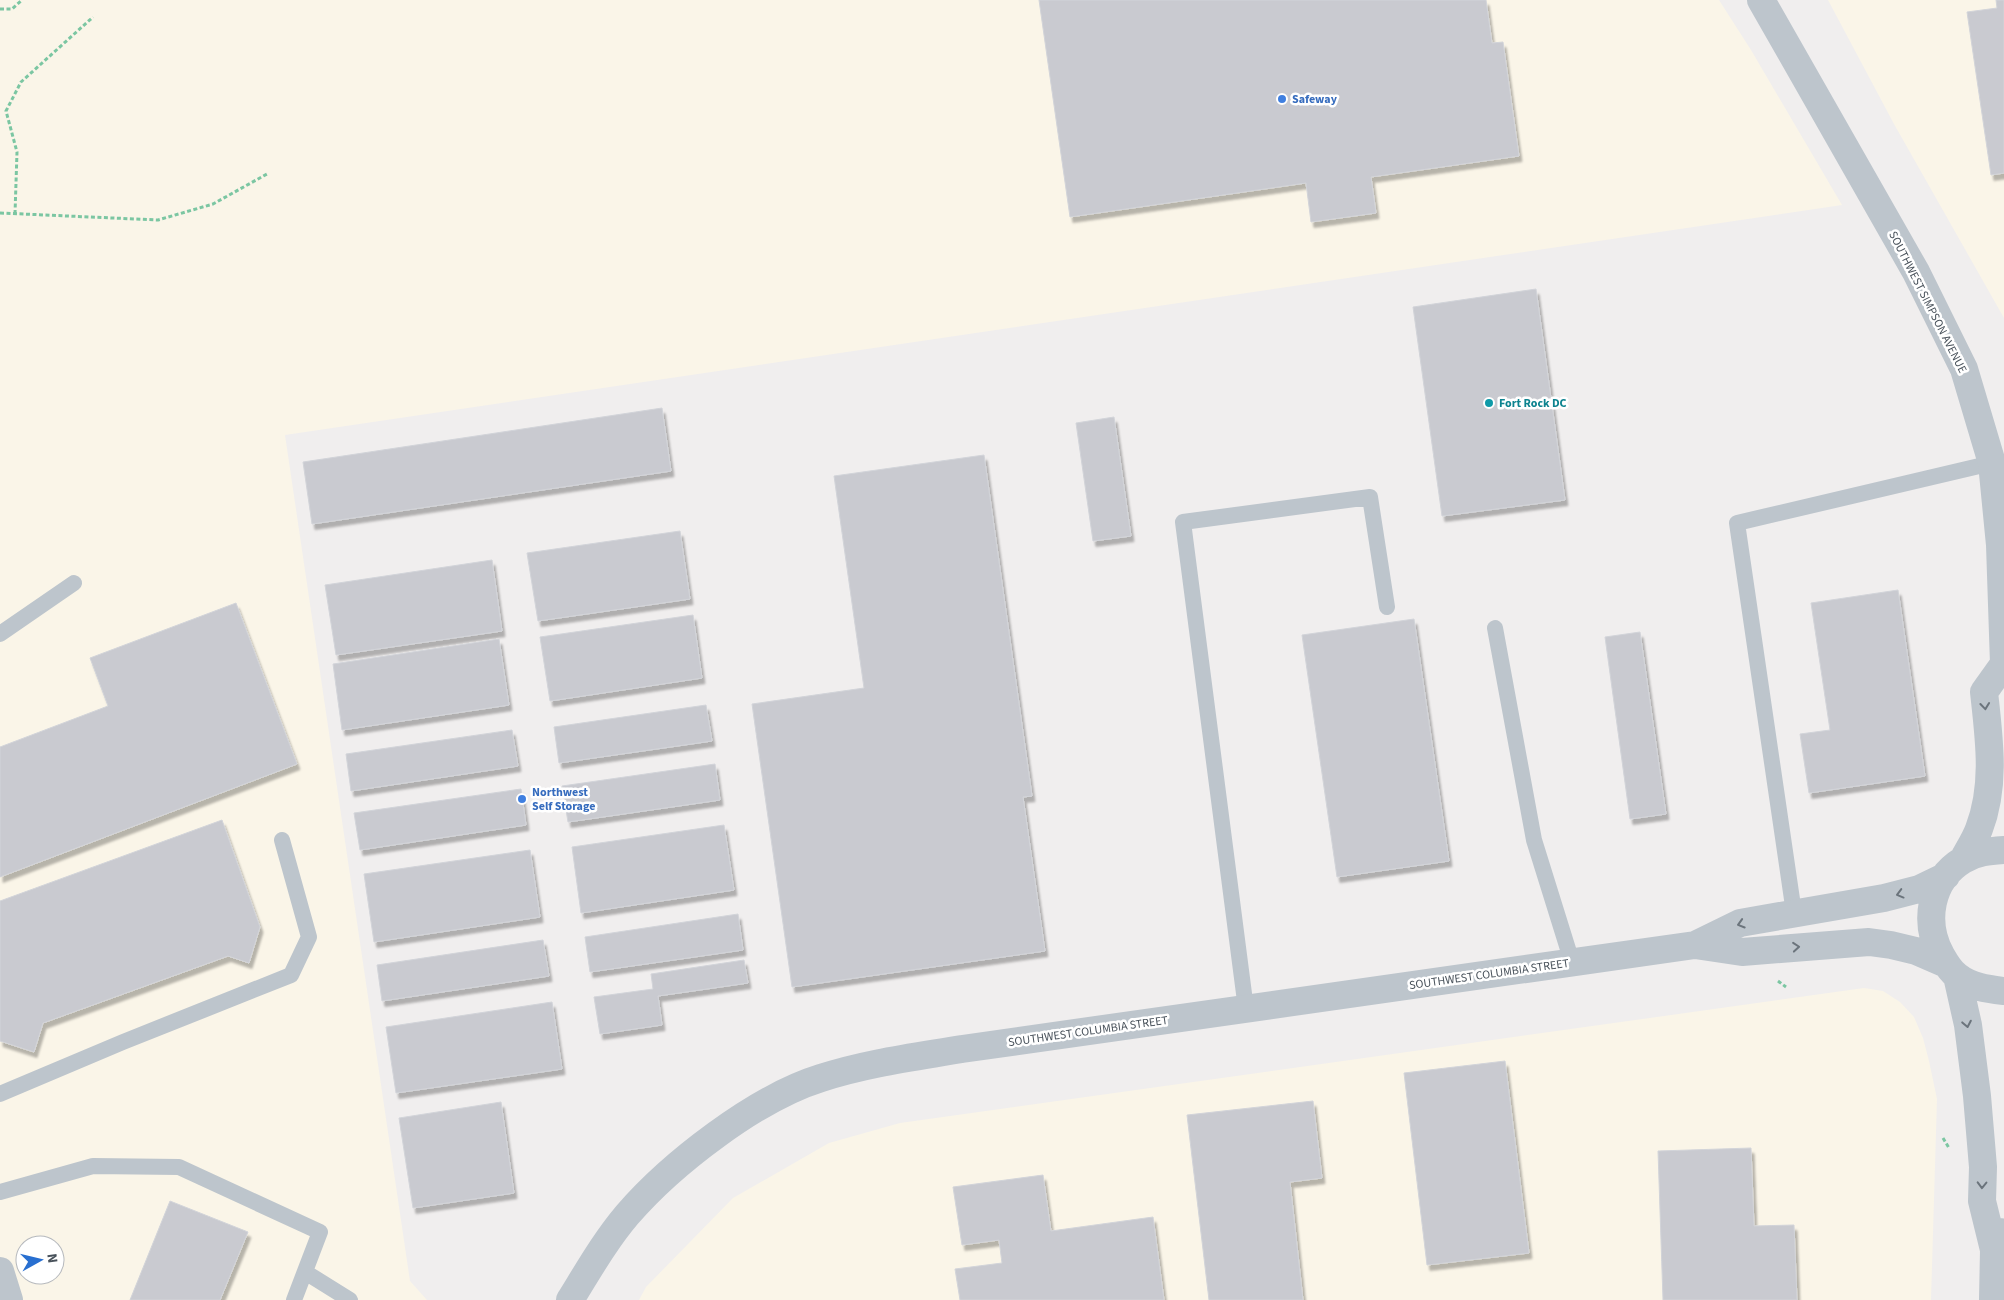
<svg xmlns="http://www.w3.org/2000/svg" width="2004" height="1300" font-family="'Source Sans 3',sans-serif">
  <style>
    .commercial { fill: #faf5e8; fill-rule: evenodd }
    .building { fill: #c9cad0; stroke: #d2d4d9; filter: url(#shadow) }
    .lines { fill: none; stroke-linecap: round; stroke-linejoin: round }
    .path { stroke: #7bc6a2; stroke-width: 3; stroke-dasharray: 4 2.5; stroke-linecap: butt }
    .service { stroke: #bdc5cc; stroke-width: 16 }
    .minor { stroke: #bdc5cc; stroke-width: 28 }
    .tertiary { stroke: #bdc5cc; stroke-width: 28 }
    .oneway { stroke: #6b747c }
    .shop-dot { fill: #3f7fe0; stroke: #fff; stroke-width: 2 }
    .culture-dot { fill: #0f9aa8; stroke: #fff; stroke-width: 2 }
    .labels { text-anchor: middle; stroke-width: 5; stroke-linejoin: round; paint-order: stroke }
    .shop-label { font-size: 12px; font-weight: bold; fill: #366cbe; stroke: #fff; text-anchor: start }
    .street-label { font-size: 12px; fill: #48515a; stroke: #fff }
    .culture-label { font-size: 12px; font-weight: bold; fill: #0d838f; stroke: #fff; text-anchor: start }
  </style>
  <defs>
    <filter id="shadow"><feDropShadow dx="3" dy="5.5" stdDeviation="1" flood-color="#0004"/></filter>
  </defs>
  <rect width="100%" height="100%" fill="#f0eeee"/>
  <!-- commercial -->
  <path class="commercial" d="M0,0H1719L1751,50L1842,205L285,435L410,1281L427,1300H0ZM25,1245H55V1275H25Z
    M1828,0H2004V318L1894,124Z
    M1864,988L1883,991L1900,1002L1914,1017L1923,1038L1929,1061L1937,1099L1931,1300H639L646,1287L733,1198L829,1143L900,1123Z"/>
  <!-- building -->
  <path class="building" d="M1039,0H1486L1492,43L1503,42L1519,156L1371,177L1376,213L1311,222L1306,183L1070,217Z
    M1996,0H2004V173L1991,175L1967,12L1997,8Z
    M1536,289L1565,500L1442,516L1413,307Z
    M662,408L671,471L312,524L303,462Z
    M1114,417L1131,536L1093,541L1076,423Z
    M984,455L1032,796L1023,797L1045,951L792,987L752,704L864,688L834,476Z
    M680,531L690,599L538,621L527,553Z
    M492,560L502,631L336,655L325,585Z
    M1898,590L1925,776L1809,793L1800,734L1830,730L1811,603Z
    M236,603L297,764L0,877V747L108,706L90,658Z
    M693,615L702,678L550,701L540,637Z
    M1414,619L1449,861L1337,877L1302,635Z
    M1640,632L1666,814L1630,819L1605,637Z
    M499,639L509,705L342,730L333,664Z
    M706,705L712,741L559,763L554,727Z
    M512,730L518,766L351,791L346,754Z
    M715,764L720,800L568,822L562,786Z
    M521,789L526,825L360,850L354,813Z
    M222,820L260,927L249,963L228,956L43,1023L34,1052L0,1041V901Z
    M724,825L734,890L581,913L572,847Z
    M530,850L540,917L374,942L364,874Z
    M738,914L743,950L590,972L585,937Z
    M543,940L549,976L382,1001L377,965Z
    M744,960L748,983L658,996L662,1025L600,1034L594,997L653,989L651,974Z
    M552,1002L562,1069L396,1093L386,1027Z
    M1505,1061L1529,1253L1427,1265L1404,1073Z
    M1313,1101L1322,1178L1290,1182L1303,1300H1209L1187,1115Z
    M501,1102L514,1193L413,1208L399,1118Z
    M1751,1148L1754,1226L1794,1225L1797,1300H1663L1658,1151Z
    M1043,1175L1051,1231L1153,1217L1164,1300H960L955,1269L1002,1263L999,1240L962,1245L953,1187Z
    M170,1201L248,1232L220,1300H130Z"/>
  <g class="lines">
    <!-- path -->
    <path class="path" d="M0,9H12L22,0
      M0,213L158,220L213,204L267,174
      M15,214L17,152L6,111L21,82L93,17
      M1778,981L1786,987
      M1943,1138L1949,1148"/>
    <!-- service -->
    <path class="service" d="M1495,628L1534,840L1572,962
      M0,634L74,583
      M1794,913L1737,523L1992,463
      M1246,1009L1183,522L1370,497L1387,607
      M0,1094L123,1042L291,975L309,937L282,840
      M0,1192L93,1166L179,1167L320,1232L294,1300
      M305,1272L350,1300"/>
    <!-- minor -->
    <path class="minor" d="M0,1271L9,1300"/>
    <!-- tertiary -->
    <path class="tertiary" d="M1761,0L1916,272L1964,369L1992,463L2000,545L2004,664L1984,692C1989,738 1996,785 1979,829C1975,840 1968,850 1963,860
      M2004,850C1990,851 1976,852 1963,860C1930,880 1923,922 1941,955C1945,962 1950,971 1957,976C1971,987 1987,989 2004,991
      M1695,945L1742,952L1869,942L1891,945L1916,951L1946,964
      M1957,976L1968,1025L1977,1096L1983,1167L1982,1201L1994,1250
      M570,1300C588,1271 605,1241 627,1215C671,1164 756,1098 821,1078C867,1063 915,1057 962,1049L1695,945L1740,923L1884,898L1919,889L1946,876
      M1993,1300L1994,1250L2000,1232"/>
  </g>
  <!-- one-way arrows -->
  <defs><path id="oneway-chevron" d="M-2-3.5L2.5 0L-2 3.5" fill="none" stroke-width="1.6" stroke-linecap="round" stroke-linejoin="round" transform="scale(1.25)"/></defs>
  <g class="oneway">
    <use href="#oneway-chevron" transform="translate(1985 706) rotate(84)"/>
    <use href="#oneway-chevron" transform="translate(1900 894) rotate(165)"/>
    <use href="#oneway-chevron" transform="translate(1741 924) rotate(163)"/>
    <use href="#oneway-chevron" transform="translate(1796 947) rotate(-5)"/>
    <use href="#oneway-chevron" transform="translate(1967 1024) rotate(79)"/>
    <use href="#oneway-chevron" transform="translate(1982 1185) rotate(91)"/>
  </g>
  <!-- markers -->
  <g class="shop-dot">
    <circle cx="1282" cy="99" r="5"/>
    <circle cx="522" cy="799" r="5"/>
  </g>
  <circle class="culture-dot" cx="1489" cy="403" r="5"/>
  <g class="labels">
    <!-- shop labels -->
    <g class="shop-label">
      <text x="1292" y="103">Safeway</text>
      <text x="532" y="796">Northwest<tspan x="532" dy="14">Self Storage</tspan></text>
    </g>
    <!-- street labels -->
    <g class="street-label">
      <text transform="translate(1928 302) rotate(63)" y="4">SOUTHWEST SIMPSON AVENUE</text>
      <text transform="translate(1489 974) rotate(-8)" y="4">SOUTHWEST COLUMBIA STREET</text>
      <text transform="translate(1088 1031) rotate(-8)" y="4">SOUTHWEST COLUMBIA STREET</text>
    </g>
    <!-- culture labels -->
    <g class="culture-label">
      <text x="1499" y="407">Fort Rock DC</text>
    </g>
  </g>
  <!-- north arrow -->
  <g transform="translate(40 1260) rotate(82)"><circle r="24" fill="#ffffff" stroke="#b6b9bd"/>
  <path d="M0-4L9 19L0 12L-9 19Z" fill="#286fd0"/>
  <text y="-8" font-size="14" font-weight="bold" text-anchor="middle" fill="#48515a">N</text>
  </g>
</svg>
